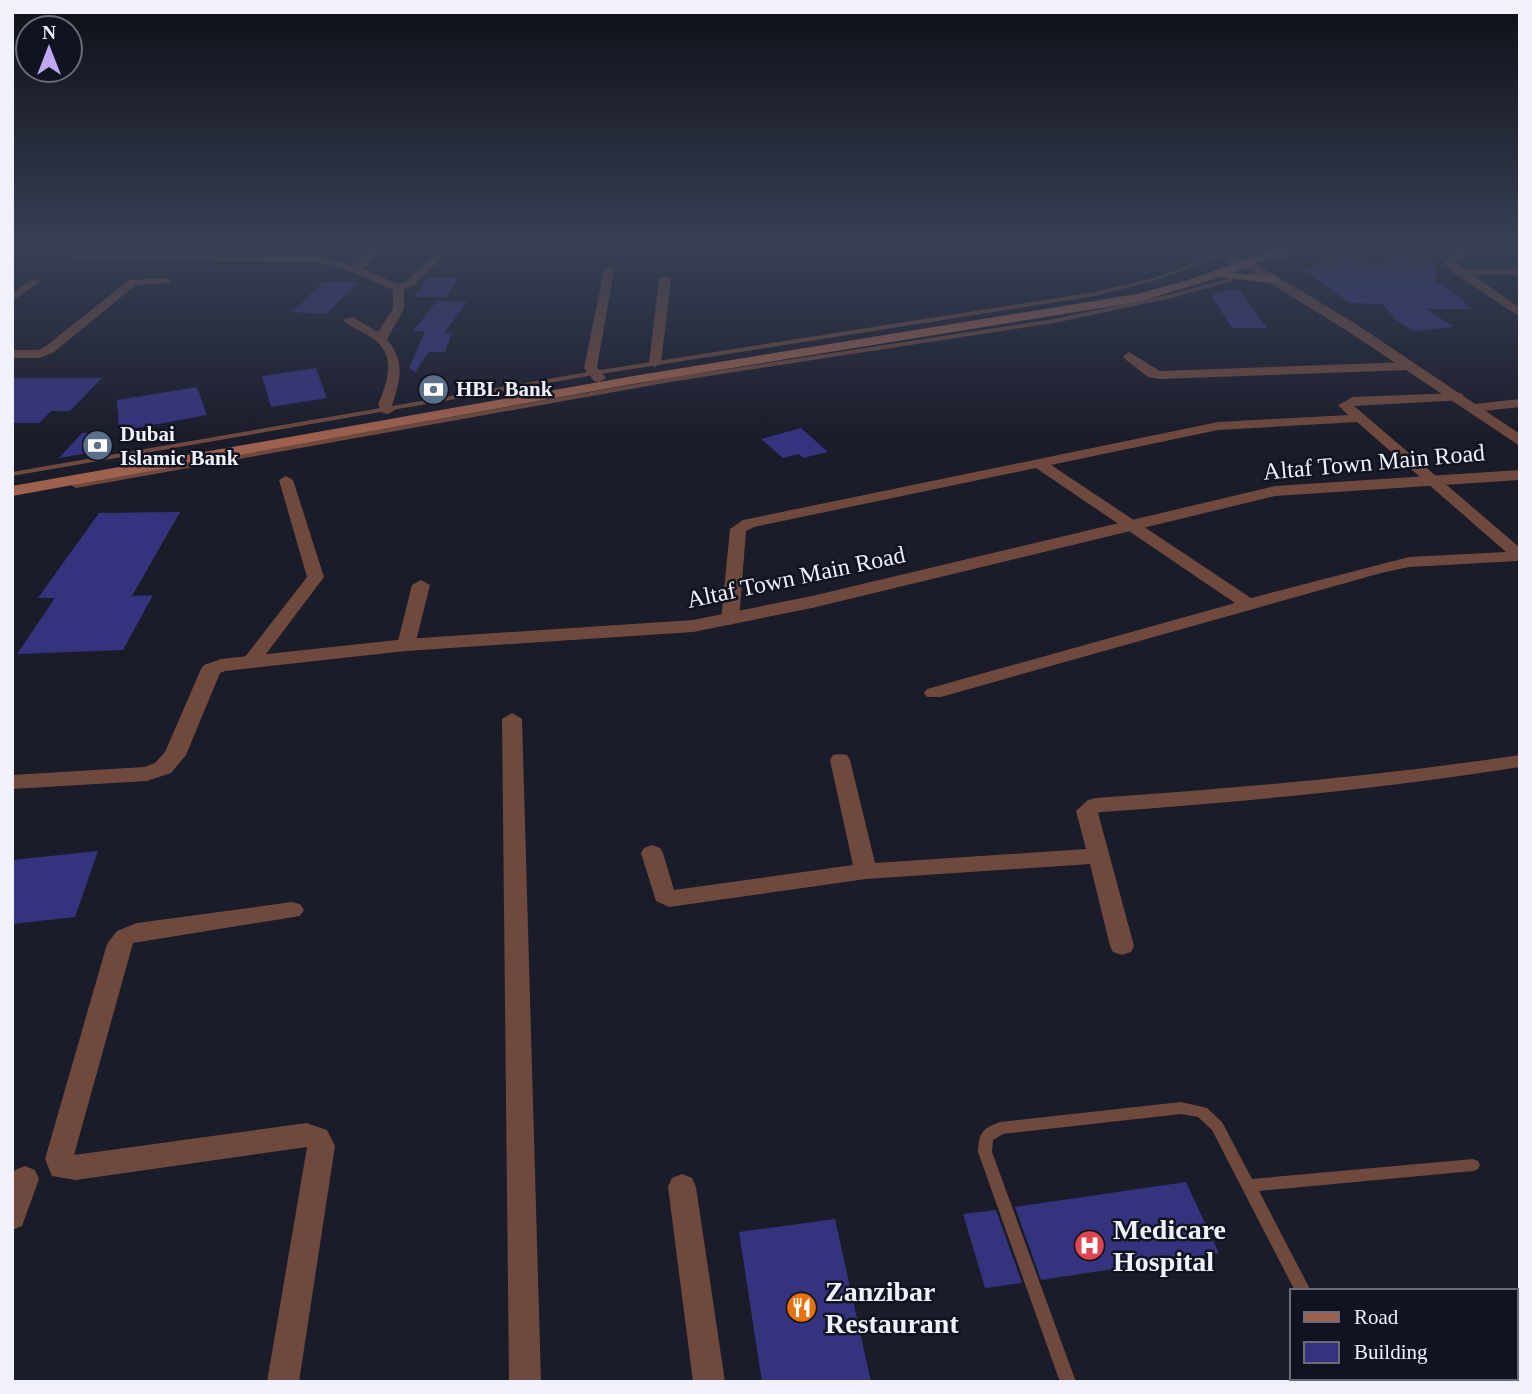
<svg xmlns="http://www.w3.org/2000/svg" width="1532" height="1394" font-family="'Times New Roman',serif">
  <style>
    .building { fill: #35337e }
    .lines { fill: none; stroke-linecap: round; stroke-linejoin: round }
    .service { fill: #6f493d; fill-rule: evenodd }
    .minor { fill: #6f493d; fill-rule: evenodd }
    .tertiary { fill: #6f493d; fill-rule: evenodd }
    .secondary { fill: #9d614d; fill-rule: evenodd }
    .labels { text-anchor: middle; stroke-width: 5; stroke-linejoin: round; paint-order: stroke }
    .far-poi-label { font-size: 21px; font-weight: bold; fill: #f0f1fb; stroke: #111320; text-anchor: start }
    .street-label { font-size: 24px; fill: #f0f1fb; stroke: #111320 }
    .near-poi-label { font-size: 28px; font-weight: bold; fill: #f0f1fb; stroke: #111320; text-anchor: start }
  </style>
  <rect width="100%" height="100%" fill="#1a1c2a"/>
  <!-- building -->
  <path class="building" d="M1393,255L1435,264L1436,284H1443L1472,309H1426L1454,327L1413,331L1396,320L1383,304L1350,303L1304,270L1342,256L1380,265Z
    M428,278H459L447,297H414Z
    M323,282H359L326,314L292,312Z
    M1234,289L1240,290L1267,328H1232L1211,295Z
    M437,301L467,302L444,333H452L445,352H429L415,372L409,368L425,331H413Z
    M316,368L327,398L271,407L262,376Z
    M12,378H102L70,411H51L39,423H12Z
    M197,387L207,415L119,431L117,400Z
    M801,428L828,452L803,458L799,454L783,458L761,439Z
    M82,433H103L112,449L59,458Z
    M180,512L132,596L153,595L123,650L17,654L55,598H38L99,513Z
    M98,851L75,917L12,924V860Z
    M1186,1182L1219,1253L1041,1280L1015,1207Z
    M996,1210L1022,1283L985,1288L963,1214Z
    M835,1219L871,1382H762L739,1232Z"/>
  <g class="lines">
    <!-- service -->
    <path class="service" d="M1248,244H1256L1157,280L1095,296L594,375L12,476V472L594,371L1095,292L1153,278Z
      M1308,244H1315L1277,261L1262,258L1265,256L1274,258Z
      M1232,274L1235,276L1232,281L1172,298L1054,323L670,382L76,488L72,486L71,480L75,478H78L79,483L670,378L1054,319L1171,294L1228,279Z
      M1181,1102L1207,1108L1222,1122L1252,1179L1473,1159L1478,1161L1480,1165L1478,1169L1473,1171L1259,1191L1311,1291H1295L1212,1130L1198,1117L1181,1114L1003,1134L993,1140L992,1152L1076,1382H1060L978,1152C979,1133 981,1129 1000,1122Z
      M1340,1378H1357L1358,1382H1341Z"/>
    <!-- minor -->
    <path class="minor" d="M377,244H388L363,269L398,284L405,282L444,244H455L413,286L404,290V309L387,339C405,362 401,379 392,405L395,410L388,414L383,413L378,405C386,384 397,359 376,341C367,333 353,329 343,320L353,317L378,332L393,309V290L352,272L316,262L77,260L72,257L77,254L317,256L354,266Z
      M1469,244L1520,246V252L1466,250L1455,262L1464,269H1520V275H1473L1520,308V317L1455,274L1444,263L1458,246Z
      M609,267L614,270L597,367L606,378L599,382L594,381L584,368L604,270Z
      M665,276L671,279L661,363L655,367L649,363L659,279Z
      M166,278L170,279V283L136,285L54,352L40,358H12V350H38L46,346L129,280Z
      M32,279L42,281L12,301V293Z
      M1129,352L1160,371L1410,362L1416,366L1410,370L1160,379L1148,377L1125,359L1123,356Z
      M1458,393L1463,394V400L1354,406L1518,546L1520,559L1517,561L1409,567L1381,573L941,697H927L924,693L927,689L1235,603L1036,468L754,527L746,531L739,620L730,625L721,620L730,529L743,520L1218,422L1348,415L1338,405L1353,397ZM1357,422L1506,552L1409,557L1251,598L1051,465L1218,430Z
      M1520,399V407L1474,412L1467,408L1474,404Z
      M286,476L293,480L324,577L257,666L250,668L241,662L307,577L279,480Z
      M421,580L430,585L415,645L406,650L400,649L397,645L412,585Z
      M512,713L522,719L541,1382H509L502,719Z
      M840,754L847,755L850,760L875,863L1086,849L1076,811L1088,800L1096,798C1238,788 1379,776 1520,755V767C1381,789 1241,802 1101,812L1098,813L1134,946L1131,952L1122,955L1113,952L1110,946L1090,864L866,879L669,907L656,901L641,853L644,848L652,845L660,848L663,853L674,890L853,865L830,760L833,755Z
      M292,902L300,904L304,910L300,916L133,943L74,1155L306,1123L327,1130L335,1146L299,1382H267L307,1147L76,1180L52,1176L45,1159L107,944L117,931L137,923Z
      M25,1166L35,1170L39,1179L22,1226L12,1230V1176L15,1170Z
      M682,1174L692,1178L696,1187L725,1382H693L668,1187L672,1178Z"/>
    <!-- tertiary -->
    <path class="tertiary" d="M1231,257L1258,265L1356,324L1520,434V446L1346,330L1250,271L1227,262V258Z
      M1520,470V480L1275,496L812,608L693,632L406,651L225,671L220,673L186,755L171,773L147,781L12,789V775L144,767L155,763L165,752L201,669L204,665L221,659L406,639L693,620L812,596L1275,486Z"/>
    <!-- secondary -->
    <path class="secondary" d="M1290,244H1307L1232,273L1276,276L1278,279L1272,283L1220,277L1138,302L633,384L12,496V486L633,376L1137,294L1185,281Z"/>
  </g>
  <!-- sky -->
  <linearGradient id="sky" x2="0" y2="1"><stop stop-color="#0e0f17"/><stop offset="0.56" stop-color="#384055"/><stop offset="1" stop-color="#384055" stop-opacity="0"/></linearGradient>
  <rect width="1532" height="439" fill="url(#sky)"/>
  <!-- icons -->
  <defs>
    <symbol id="bank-disc" viewBox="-11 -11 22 22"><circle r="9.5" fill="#5c6f8a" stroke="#111320"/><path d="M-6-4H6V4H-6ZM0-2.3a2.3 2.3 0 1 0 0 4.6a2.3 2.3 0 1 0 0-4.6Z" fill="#fff"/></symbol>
    <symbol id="hospital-disc" viewBox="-11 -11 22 22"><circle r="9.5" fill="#e0444e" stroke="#111320"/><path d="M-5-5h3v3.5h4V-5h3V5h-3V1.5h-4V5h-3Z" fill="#fff"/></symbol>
    <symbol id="restaurant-disc" viewBox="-11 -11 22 22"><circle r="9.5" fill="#e8710a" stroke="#111320"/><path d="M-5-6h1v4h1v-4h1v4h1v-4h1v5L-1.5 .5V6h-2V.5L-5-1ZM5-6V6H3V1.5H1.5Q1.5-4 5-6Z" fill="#fff"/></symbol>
  </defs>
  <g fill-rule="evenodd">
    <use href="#bank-disc" x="416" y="372" width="35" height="35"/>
    <use href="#bank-disc" x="80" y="428" width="35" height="35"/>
    <use href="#hospital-disc" x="1072" y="1228" width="35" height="35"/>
    <use href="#restaurant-disc" x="784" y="1290" width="35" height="35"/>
  </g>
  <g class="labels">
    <!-- far-poi labels -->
    <g class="far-poi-label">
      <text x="456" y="396">HBL Bank</text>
      <text x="120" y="441">Dubai<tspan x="120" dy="24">Islamic Bank</tspan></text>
    </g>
    <!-- street labels -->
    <g class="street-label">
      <text transform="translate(1374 462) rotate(-5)" y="8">Altaf Town Main Road</text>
      <text transform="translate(796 577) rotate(-12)" y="8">Altaf Town Main Road</text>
    </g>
    <!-- near-poi labels -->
    <g class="near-poi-label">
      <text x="1113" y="1239">Medicare<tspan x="1113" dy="32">Hospital</tspan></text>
      <text x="825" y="1301">Zanzibar<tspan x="825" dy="32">Restaurant</tspan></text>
    </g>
  </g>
  <!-- border -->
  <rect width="1532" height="1394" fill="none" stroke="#f0f1fb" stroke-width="28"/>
  <!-- legend -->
  <rect x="1290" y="1289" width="228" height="91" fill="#111320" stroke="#6a6c78" stroke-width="2"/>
  <rect x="1304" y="1312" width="35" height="10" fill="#9d614d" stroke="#6a6c78" stroke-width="2"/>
  <text x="1354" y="1324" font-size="21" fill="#f0f1fb">Road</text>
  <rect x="1304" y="1342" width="35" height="21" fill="#35337e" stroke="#6a6c78" stroke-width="2"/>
  <text x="1354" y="1359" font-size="21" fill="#f0f1fb">Building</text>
  <!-- north arrow -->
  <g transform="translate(49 49)"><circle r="33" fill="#111320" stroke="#6a6c78" stroke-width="2"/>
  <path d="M0-5L12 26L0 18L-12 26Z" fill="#c1a8f3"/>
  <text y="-10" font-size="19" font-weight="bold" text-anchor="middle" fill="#f0f1fb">N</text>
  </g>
</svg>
